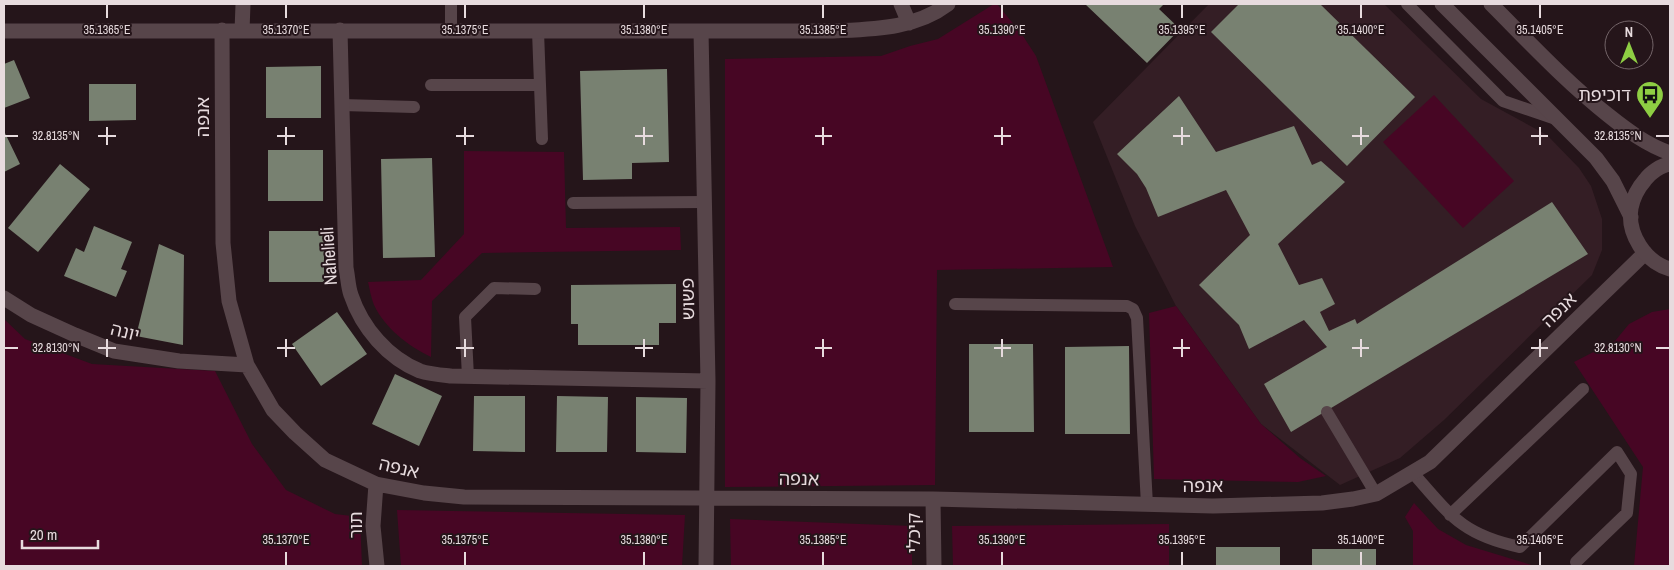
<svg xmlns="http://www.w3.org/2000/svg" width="1674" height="570" font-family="'Archivo Narrow','Noto Sans Hebrew',sans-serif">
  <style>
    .built { fill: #341e25 }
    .green { fill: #470624 }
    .building { fill: #788171 }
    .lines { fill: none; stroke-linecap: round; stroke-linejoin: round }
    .service { stroke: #57454a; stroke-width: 12 }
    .minor { stroke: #57454a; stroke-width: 15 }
    .tertiary { stroke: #57454a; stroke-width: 15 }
    .ticks { fill: none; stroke: #e7dbde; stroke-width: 2 }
    .labels { text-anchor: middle; stroke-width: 4; stroke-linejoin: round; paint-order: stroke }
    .poi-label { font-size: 18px; fill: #e7dbde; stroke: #25151a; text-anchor: end }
    .street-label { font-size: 18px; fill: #e7dbde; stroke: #25151a }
    .ticks-label { font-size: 12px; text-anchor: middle; fill: #e7dbde; stroke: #25151a; stroke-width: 4; stroke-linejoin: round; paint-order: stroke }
  </style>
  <rect width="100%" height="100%" fill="#25151a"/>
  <!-- built -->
  <path class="built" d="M1209,4H1384L1481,99L1547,135L1579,168L1591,186L1602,219V250L1592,275L1444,420L1400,458L1340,485L1261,424L1176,306L1135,226L1093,122Z"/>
  <!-- green -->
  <path class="green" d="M994,4H997L1021,33L1036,56L1113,267L937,270L935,485L725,487V59L881,56L910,46L938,39Z
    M1434,95L1514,181L1463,228L1383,142Z
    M464,151L564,152L566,228L680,227L681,250L482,253L432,301L431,357C408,346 385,328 374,305C371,298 370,290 368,282L421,280L464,234Z
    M1176,306L1261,424L1300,458L1326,476L1298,482L1154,479L1149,313Z
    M1670,309V566H1634L1643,467L1574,362L1615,341L1629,324L1652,312Z
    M4,319L25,339L92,364L215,371L252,444L286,490L335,514L360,517L362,566H4Z
    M1414,503L1438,529L1466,545L1535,566H1413V531L1405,517Z
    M397,510L685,515L682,566H401Z
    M730,519L912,526V566H731Z
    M1169,524V566H953L952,526Z"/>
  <!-- building -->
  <path class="building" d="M1085,4H1164L1159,9L1180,29L1147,63Z
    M1239,4H1320L1415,97L1347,166L1211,32Z
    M14,60L30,98L4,108V64Z
    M321,66V118H266V67Z
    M667,69L669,162L632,163V179L583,180L580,71Z
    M89,84H136V120L89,121Z
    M1179,96L1216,152L1294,126L1312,165L1321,161L1345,182L1278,244L1299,285L1322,278L1335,304L1320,312L1329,331L1355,319L1357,324L1552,202L1588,254L1291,432L1264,384L1327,347L1304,320L1249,349L1239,325L1199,285L1250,235L1226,190L1158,217L1146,188L1137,174L1117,154Z
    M4,131L20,164L4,172Z
    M268,150H323V201H268Z
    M432,158L435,257L383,258L381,159Z
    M60,164L90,189L38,252L8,228Z
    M94,226L132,242L121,269L127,271L116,297L64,276L76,248L84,252Z
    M269,231H324V282H269Z
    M159,244L184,255L183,345L136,336Z
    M676,284V323H659V345H578V324H571V285Z
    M337,312L367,354L321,386L292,344Z
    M969,344H1033L1034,432H969Z
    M1129,346L1130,434H1065V347Z
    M395,374L442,396L419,446L372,424Z
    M474,396H525V452L473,451Z
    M557,396L608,397L607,452H556Z
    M636,397L687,398L686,453L636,452Z
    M1216,547H1280V566H1216Z
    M1312,549H1376V566H1312Z"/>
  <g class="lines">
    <!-- service -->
    <path class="service" d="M451,4V31
      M1407,4L1503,101L1556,119
      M538,31L542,139
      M431,85H540
      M342,105L414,107
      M573,203L704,202
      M955,304L1127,306L1133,309L1137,318L1147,505
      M468,377L465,317L494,288L535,289
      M1327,412L1376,494
      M1413,473C1450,515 1462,535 1520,547L1617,452L1631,474L1627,513L1576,562
      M1450,515L1583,389"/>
    <!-- minor -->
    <path class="minor" d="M901,4L909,23
      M222,30L223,243L229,301L247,365L273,410L295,433L325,460L376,484L424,493L464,497L933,499L1213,506L1322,503L1353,499L1376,494L1430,462L1645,253
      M340,30L346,268C348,277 348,287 351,295C362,328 388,358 420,371C429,374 441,375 451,376L708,381
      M4,31H833C873,29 915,29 948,4
      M242,31L243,4
      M701,31L708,381L706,566
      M4,298L31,315L75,335L114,351L179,361L247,365
      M376,484L373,526L377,566
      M933,499L934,566"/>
    <!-- tertiary -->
    <path class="tertiary" d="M1442,4L1596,158L1613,181L1631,217
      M1491,4C1529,42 1566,82 1608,115C1628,131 1647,145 1670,153
      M1670,164C1661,165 1650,173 1645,180C1638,188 1633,198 1631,208C1627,234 1645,262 1670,269"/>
  </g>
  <!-- ticks -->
  <path class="ticks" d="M107,5V18M286,5V18M465,5V18M644,5V18M823,5V18M1002,5V18M1182,5V18M1361,5V18M1540,5V18M107,127V145M286,127V145M465,127V145M644,127V145M823,127V145M1002,127V145M1182,127V145M1361,127V145M1540,127V145M5,136H18M98,136H116M277,136H295M456,136H474M635,136H653M815,136H832M994,136H1011M1173,136H1190M1352,136H1369M1531,136H1548M1656,136H1669M107,339V357M286,339V357M465,339V357M644,339V357M823,339V357M1002,339V357M1182,339V357M1361,339V357M1540,339V357M5,348H18M98,348H116M277,348H295M456,348H474M635,348H653M815,348H832M994,348H1011M1173,348H1190M1352,348H1369M1531,348H1548M1656,348H1669M286,552V565M465,552V565M644,552V565M823,552V565M1002,552V565M1182,552V565M1361,552V565M1540,552V565"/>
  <!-- icons -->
  <defs>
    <symbol id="bus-pin" viewBox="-11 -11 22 30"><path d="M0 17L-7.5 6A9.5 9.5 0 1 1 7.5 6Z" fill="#8ece43" stroke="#25151a"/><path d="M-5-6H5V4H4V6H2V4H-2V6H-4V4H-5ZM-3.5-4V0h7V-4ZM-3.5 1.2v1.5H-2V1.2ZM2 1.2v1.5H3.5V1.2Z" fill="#111"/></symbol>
  </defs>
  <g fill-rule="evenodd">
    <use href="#bus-pin" x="1634" y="79" width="32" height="43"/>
  </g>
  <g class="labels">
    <!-- poi labels -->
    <g class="poi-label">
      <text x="1631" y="101">דוכיפת</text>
    </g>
    <!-- street labels -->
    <g class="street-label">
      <text transform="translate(203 117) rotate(-90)" y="6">אנפה</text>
      <text transform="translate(329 256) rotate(-94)" y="6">Nahelieli</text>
      <text transform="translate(688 299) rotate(-91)" y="6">פשוש</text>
      <text transform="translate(1559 310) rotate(-44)" y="6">אנפה</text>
      <text transform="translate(125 332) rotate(14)" y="6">יונה</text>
      <text transform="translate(399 468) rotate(13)" y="6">אנפה</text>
      <text transform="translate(799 479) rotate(1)" y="6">אנפה</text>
      <text x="1203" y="492">אנפה</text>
      <text transform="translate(356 525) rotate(-90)" y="6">תור</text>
      <text transform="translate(914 533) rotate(-90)" y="6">קיכלי</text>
    </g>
  </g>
  <g class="ticks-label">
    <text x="107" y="34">35.1365°E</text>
    <text x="286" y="34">35.1370°E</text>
    <text x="465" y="34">35.1375°E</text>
    <text x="644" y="34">35.1380°E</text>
    <text x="823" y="34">35.1385°E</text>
    <text x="1002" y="34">35.1390°E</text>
    <text x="1182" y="34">35.1395°E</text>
    <text x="1361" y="34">35.1400°E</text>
    <text x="1540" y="34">35.1405°E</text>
    <text x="56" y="140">32.8135°N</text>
    <text x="1618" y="140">32.8135°N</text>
    <text x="56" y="352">32.8130°N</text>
    <text x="1618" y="352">32.8130°N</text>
    <text x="286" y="544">35.1370°E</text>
    <text x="465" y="544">35.1375°E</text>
    <text x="644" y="544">35.1380°E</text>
    <text x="823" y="544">35.1385°E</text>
    <text x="1002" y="544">35.1390°E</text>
    <text x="1182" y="544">35.1395°E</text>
    <text x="1361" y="544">35.1400°E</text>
    <text x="1540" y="544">35.1405°E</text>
  </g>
  <!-- border -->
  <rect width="1674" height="570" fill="none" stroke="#e7dbde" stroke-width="10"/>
  <!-- north arrow -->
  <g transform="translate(1629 45)"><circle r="24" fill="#25151a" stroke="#736468"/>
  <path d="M0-4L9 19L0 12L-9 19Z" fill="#8ece43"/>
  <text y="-8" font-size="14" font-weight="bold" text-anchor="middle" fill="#e7dbde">N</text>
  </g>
  <!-- scale -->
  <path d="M22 540v8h76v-8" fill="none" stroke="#e7dbde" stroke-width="2.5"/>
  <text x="30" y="540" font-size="15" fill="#e7dbde" stroke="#25151a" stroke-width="4" paint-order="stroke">20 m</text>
</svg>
